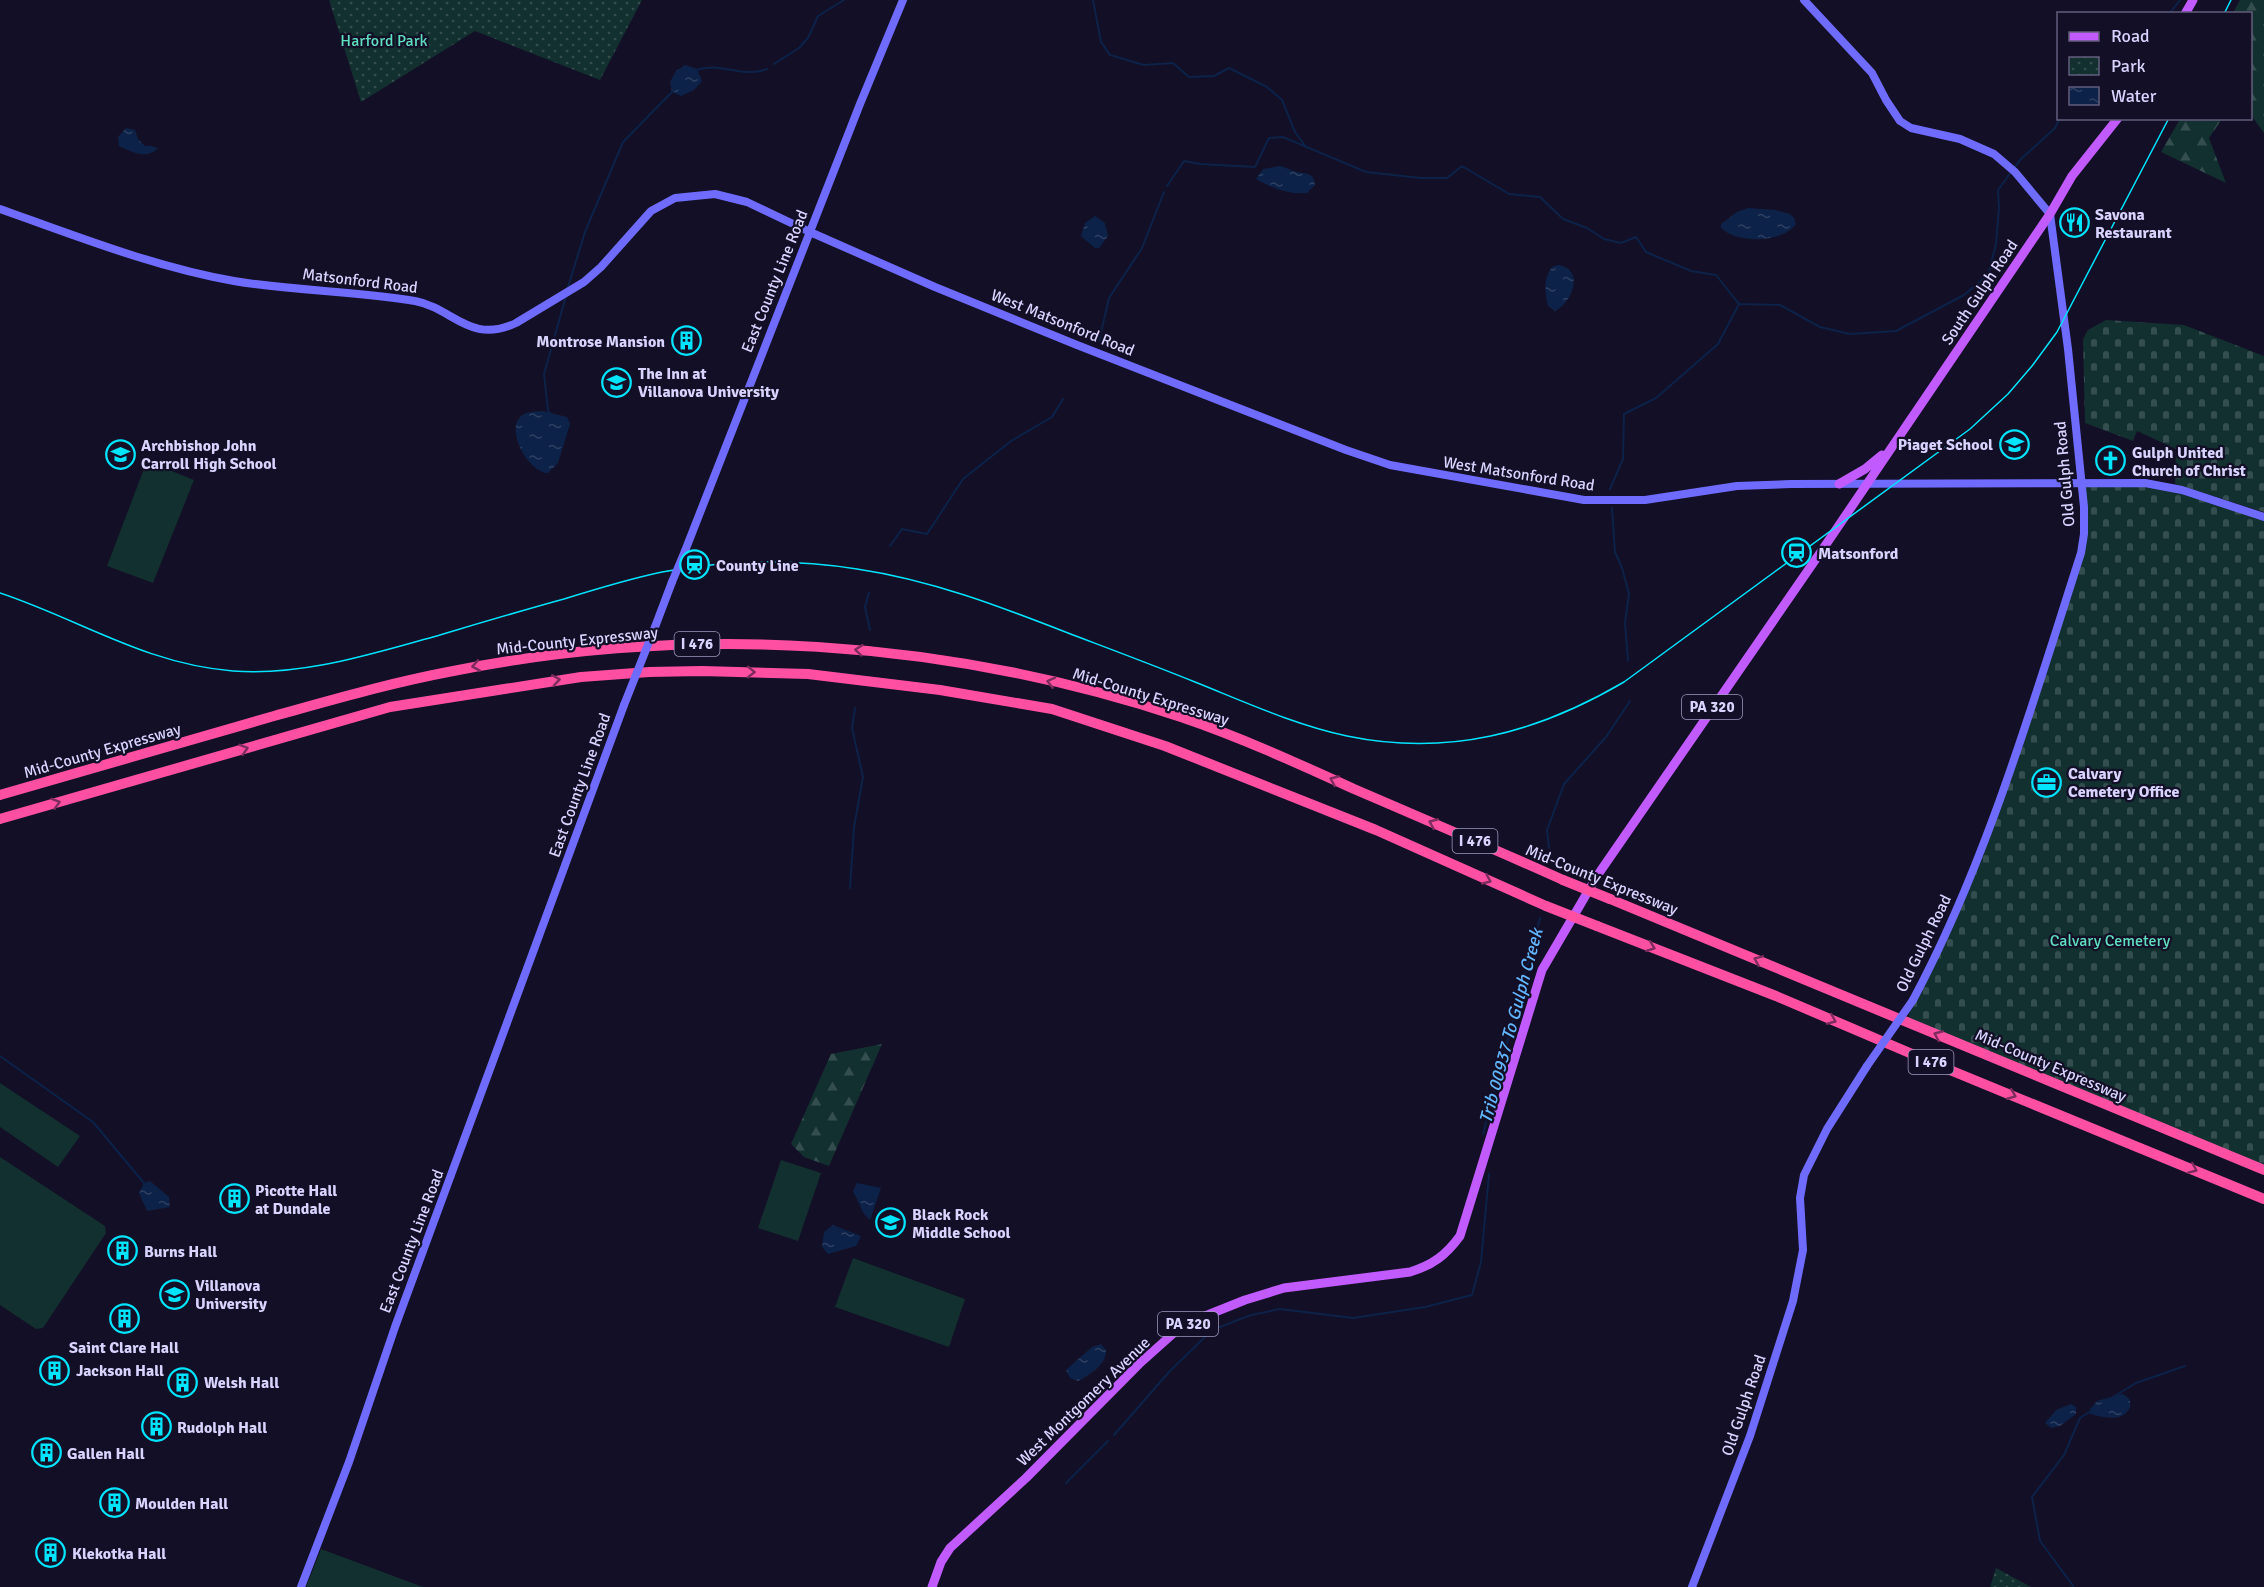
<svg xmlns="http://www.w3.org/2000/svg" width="2264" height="1587" font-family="Signika,sans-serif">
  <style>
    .forest { fill: url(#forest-firs) }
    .cemetery { fill: url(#cemetery-stones) }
    .park { fill: url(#park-dots) }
    .garden { fill: #12302f }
    .water { fill: url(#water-ripples) }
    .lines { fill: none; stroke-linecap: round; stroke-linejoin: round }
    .stream { stroke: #0c2248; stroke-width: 2 }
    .secondary { stroke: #6f6bff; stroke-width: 8 }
    .primary { stroke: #c25bff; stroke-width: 9 }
    .highway { stroke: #ff4fa3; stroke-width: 10 }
    .tram { stroke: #00e5ff; stroke-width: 1.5 }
    .secondary-bridge { stroke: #6f6bff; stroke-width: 8 }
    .highway-bridge { stroke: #ff4fa3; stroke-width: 10 }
    .oneway { stroke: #7d2c5e }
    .labels { text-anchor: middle; stroke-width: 4.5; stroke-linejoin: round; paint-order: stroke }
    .shield { fill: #130f26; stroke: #9e99be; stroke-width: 1.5 }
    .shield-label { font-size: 15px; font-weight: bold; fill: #d9d4ff }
    .park-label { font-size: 16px; fill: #5fe0c0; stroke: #130f26 }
    .poi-label { font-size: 16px; font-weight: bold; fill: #d9d4ff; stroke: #130f26; text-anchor: start }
    .street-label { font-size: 16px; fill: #d9d4ff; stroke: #130f26 }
    .water-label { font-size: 18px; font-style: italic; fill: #62b6ff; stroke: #130f26 }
  </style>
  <defs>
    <pattern id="forest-firs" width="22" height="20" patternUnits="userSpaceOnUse" patternTransform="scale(1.5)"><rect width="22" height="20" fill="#12302f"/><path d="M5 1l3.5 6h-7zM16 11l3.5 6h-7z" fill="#344d4e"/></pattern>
    <pattern id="cemetery-stones" width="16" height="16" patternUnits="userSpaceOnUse" patternTransform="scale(1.5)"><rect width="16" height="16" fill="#12302f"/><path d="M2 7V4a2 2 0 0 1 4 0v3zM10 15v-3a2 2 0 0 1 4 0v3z" fill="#344d4e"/></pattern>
    <pattern id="park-dots" width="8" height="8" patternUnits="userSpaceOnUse" patternTransform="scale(1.5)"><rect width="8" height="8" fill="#12302f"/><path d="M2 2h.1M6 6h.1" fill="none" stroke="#344d4e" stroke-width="1.8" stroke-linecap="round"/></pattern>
    <pattern id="water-ripples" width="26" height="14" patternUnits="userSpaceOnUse" patternTransform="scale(1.5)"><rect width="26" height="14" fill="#0c2248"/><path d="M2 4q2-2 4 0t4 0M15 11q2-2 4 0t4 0" fill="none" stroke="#2f4163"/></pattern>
  </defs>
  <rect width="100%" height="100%" fill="#130f26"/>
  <!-- forest -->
  <path class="forest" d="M2240,0H2264V133L2251,115L2250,14L2233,13Z
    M2180,119H2222L2209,138L2226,183L2161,152Z
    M882,1044L829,1166L804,1157L791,1144L831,1054Z"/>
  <!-- cemetery -->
  <path class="cemetery" d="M2106,320L2184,325L2264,356V512L2175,484L2176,449L2137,431L2133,441L2085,423L2083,339L2088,330Z
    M2145,483L2264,517V1170L1907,1022L1913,1000L1933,963L2018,749L2081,553V485Z"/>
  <!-- park -->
  <path class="park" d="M329,0H642L600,80L475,31L361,102Z
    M1996,1568L2031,1587H1990Z"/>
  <!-- garden -->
  <path class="garden" d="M147,461L194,480L153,583L107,566Z
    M0,1083L80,1136L58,1167L0,1127Z
    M0,1157L105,1226L106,1233L43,1328L36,1329L0,1305Z
    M781,1160L821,1173L798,1241L758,1228Z
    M853,1258L965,1299L949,1347L835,1307Z
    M321,1549L423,1587H306Z"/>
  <!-- water -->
  <path class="water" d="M685,65L697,69L702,81L694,90L681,96L672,92L670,82L676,71Z
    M126,128L135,130L138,139L145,146H151L158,148C146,160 132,152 119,146L118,137Z
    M1280,166C1285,167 1290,170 1294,171C1304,175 1314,170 1315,185L1307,193C1289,195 1272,188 1256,179L1263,169Z
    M1748,208L1775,210L1790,214L1794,218L1796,224C1783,243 1737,244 1721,228V224L1737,212Z
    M1095,216L1105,223L1108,236L1099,248H1095L1081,236L1085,223Z
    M1558,265C1585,269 1573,302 1555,311L1548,306C1545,292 1543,279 1552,267Z
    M543,411L567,417L570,424L558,463L548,473C528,473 502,426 524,414C530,411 537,412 543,411Z
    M150,1181L169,1197L170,1207L147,1211L139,1193L144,1183Z
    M857,1183L881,1188L870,1220L864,1214L853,1191Z
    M833,1225L861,1236L856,1246L828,1254L822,1247L824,1232Z
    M1101,1344L1106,1350C1107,1364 1090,1375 1078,1381L1070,1378L1066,1370L1092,1347Z
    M2122,1394C2136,1399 2131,1413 2119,1417C2111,1419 2097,1416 2090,1414V1409L2097,1401Z
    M2071,1404L2076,1407V1414L2060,1426L2051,1428L2045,1423L2056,1410Z"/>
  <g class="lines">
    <!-- stream -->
    <path class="stream" d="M1093,0L1101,42L1110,55L1144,65L1173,63L1189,77L1214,76L1229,68L1267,87L1282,100L1295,132L1306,147
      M2169,14L2180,0
      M774,64L799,48L808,38L818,16L844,0
      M696,70C720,61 743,79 767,69
      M1167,186L1184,161L1200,164L1255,167L1269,138L1283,137L1366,172L1421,178H1447L1462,166L1509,194L1540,197L1563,219L1587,228L1604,239L1621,243L1636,237L1646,252L1691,271L1716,275L1739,304L1780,305L1820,327L1850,334L1896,331L1964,295L1988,275L1996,244L1999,207L1998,190L2020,160L2055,128L2060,118
      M568,287L585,232L623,142L674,90
      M1099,341L1109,298L1142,248L1164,192
      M551,414L548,411L544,374L566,296
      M1610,489L1623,459L1624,414L1656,398L1718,344L1739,304
      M1612,508L1615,552L1622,568L1629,594L1625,623L1628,661
      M890,546L902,529L927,534L963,479L1011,441L1052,417L1063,399
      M869,593L865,607L870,630
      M1549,848L1547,830L1564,784L1606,737L1630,701
      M850,888L854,827L863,777L852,728L855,708
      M0,1056L93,1122L144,1183
      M1483,1134L1540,918
      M2113,1397L2136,1383L2185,1366
      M1114,1435L1169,1372L1212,1330L1251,1315L1280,1309L1353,1318L1425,1307L1472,1295L1481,1262L1489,1174
      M1066,1483L1108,1441
      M2074,1587L2040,1541L2032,1497L2064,1455L2080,1418L2091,1411"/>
    <!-- secondary -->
    <path class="secondary" d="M1804,0L1872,73L1886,100L1900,121L1911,128L1960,139L1994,154L2015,172L2050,214L2068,349L2084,507V534L2081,553C2033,702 1987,862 1913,1000
      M0,209C77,236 154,267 234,281C294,291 355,291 415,301C453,308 470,345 516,323L584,282L601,267L651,211L675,198L715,194L747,202L810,232L935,287L1077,345L1346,450L1390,465L1584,500H1645L1737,486L1791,484L2145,483L2182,490L2264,517
      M685,551L860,104L903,0
      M655,627L672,582
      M301,1587L349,1462L395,1327L624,705
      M1692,1587L1750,1436L1793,1301L1803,1250L1800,1198L1804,1175L1827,1129L1867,1066"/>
    <!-- primary -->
    <path class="primary" d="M2185,14L2193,0
      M1839,484L1865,469L1882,455
      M932,1587L941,1562L950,1548L1026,1478L1139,1364L1176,1331L1195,1320L1245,1300L1284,1288L1410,1272C1433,1265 1446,1255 1460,1236L1542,970L1597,876L1829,540L2050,214L2072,176L2118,118"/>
    <!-- highway -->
    <path class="highway" d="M0,795C91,769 183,742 274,716C332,700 390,683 448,672C690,623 946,639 1181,717C1240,737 1297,763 1354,789C1424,819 1494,849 1563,880
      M0,819L390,707L581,677L649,672L702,671L808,674L940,690L1052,709L1165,746L1376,830L1546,906
      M1610,899L2264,1170
      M1597,926L1776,996L1945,1068L2264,1199"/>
    <!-- tram -->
    <path class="tram" d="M2224,14L2231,0
      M0,593C81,620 145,664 233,671C303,676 367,655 433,637C477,624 520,611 564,599C596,589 629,579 662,572C726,560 793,559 857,569C931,580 999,606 1068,633C1110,649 1153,665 1195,682C1245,702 1295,725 1347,736C1448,757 1537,733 1624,682L1970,429L2008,394L2032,366L2057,332L2169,118"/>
    <!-- secondary-bridge -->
    <path class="secondary-bridge" d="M672,582L685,551
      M624,705L655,627
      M1867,1066L1913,1000"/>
    <!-- highway-bridge -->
    <path class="highway-bridge" d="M1563,880L1610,899
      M1546,906L1597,926"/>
  </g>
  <!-- one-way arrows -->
  <defs><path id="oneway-chevron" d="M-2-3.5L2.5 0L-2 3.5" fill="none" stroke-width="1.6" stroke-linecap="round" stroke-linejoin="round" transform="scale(1.5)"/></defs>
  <g class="oneway">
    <use href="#oneway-chevron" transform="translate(859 650) rotate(-174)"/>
    <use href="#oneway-chevron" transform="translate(476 666) rotate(170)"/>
    <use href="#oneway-chevron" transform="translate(751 672) rotate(1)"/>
    <use href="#oneway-chevron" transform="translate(556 680) rotate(-9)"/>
    <use href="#oneway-chevron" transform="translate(1051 682) rotate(-166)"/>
    <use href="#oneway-chevron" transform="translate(244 749) rotate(-16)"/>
    <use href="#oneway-chevron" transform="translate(1334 780) rotate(-156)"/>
    <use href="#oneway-chevron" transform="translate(56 803) rotate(-16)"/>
    <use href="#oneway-chevron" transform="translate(1433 823) rotate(-157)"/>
    <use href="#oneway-chevron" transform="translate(1487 880) rotate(24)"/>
    <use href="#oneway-chevron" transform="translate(1651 947) rotate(21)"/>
    <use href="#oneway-chevron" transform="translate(1758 960) rotate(-157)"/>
    <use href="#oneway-chevron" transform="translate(1832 1020) rotate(23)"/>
    <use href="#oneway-chevron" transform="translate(1938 1035) rotate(-157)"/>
    <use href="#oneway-chevron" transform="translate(2012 1095) rotate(22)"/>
    <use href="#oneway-chevron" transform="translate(2193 1169) rotate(23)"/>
  </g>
  <!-- icons -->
  <defs>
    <symbol id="restaurant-ring" viewBox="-11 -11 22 22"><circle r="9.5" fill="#130f26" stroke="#00e5ff" stroke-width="1.5"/><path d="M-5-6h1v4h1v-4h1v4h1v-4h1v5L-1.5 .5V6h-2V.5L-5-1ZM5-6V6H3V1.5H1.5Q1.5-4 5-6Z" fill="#00e5ff"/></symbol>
    <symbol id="building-ring" viewBox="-11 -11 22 22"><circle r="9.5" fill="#130f26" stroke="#00e5ff" stroke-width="1.5"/><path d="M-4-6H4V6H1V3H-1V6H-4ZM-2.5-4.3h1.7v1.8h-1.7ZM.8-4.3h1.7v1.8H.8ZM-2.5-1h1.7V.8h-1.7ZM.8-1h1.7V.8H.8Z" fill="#00e5ff"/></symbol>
    <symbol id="university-ring" viewBox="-11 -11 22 22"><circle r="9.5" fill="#130f26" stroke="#00e5ff" stroke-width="1.5"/><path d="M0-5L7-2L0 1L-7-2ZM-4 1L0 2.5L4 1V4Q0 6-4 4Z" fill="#00e5ff"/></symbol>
    <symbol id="school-ring" viewBox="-11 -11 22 22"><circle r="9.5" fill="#130f26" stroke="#00e5ff" stroke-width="1.5"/><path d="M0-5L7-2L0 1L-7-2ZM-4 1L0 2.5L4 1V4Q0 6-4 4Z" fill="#00e5ff"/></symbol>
    <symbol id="church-ring" viewBox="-11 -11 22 22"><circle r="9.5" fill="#130f26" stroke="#00e5ff" stroke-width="1.5"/><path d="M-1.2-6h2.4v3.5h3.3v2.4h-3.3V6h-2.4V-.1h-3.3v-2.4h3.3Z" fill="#00e5ff"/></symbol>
    <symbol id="station-ring" viewBox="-11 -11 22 22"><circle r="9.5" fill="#130f26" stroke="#00e5ff" stroke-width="1.5"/><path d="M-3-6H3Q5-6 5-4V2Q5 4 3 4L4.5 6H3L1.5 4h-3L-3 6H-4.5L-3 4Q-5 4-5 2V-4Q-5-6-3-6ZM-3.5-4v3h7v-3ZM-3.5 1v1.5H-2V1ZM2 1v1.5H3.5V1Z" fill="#00e5ff"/></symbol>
    <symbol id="office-ring" viewBox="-11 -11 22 22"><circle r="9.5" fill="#130f26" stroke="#00e5ff" stroke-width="1.5"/><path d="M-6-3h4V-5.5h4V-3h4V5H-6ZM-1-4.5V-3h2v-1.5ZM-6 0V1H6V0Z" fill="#00e5ff"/></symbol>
  </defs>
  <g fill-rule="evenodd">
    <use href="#restaurant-ring" x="2058" y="206" width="33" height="33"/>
    <use href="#building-ring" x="670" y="324" width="33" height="33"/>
    <use href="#university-ring" x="600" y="366" width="33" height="33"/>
    <use href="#school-ring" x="1998" y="428" width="33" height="33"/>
    <use href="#school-ring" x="104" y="438" width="33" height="33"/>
    <use href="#church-ring" x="2094" y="444" width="33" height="33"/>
    <use href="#station-ring" x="1780" y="536" width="33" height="33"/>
    <use href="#station-ring" x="678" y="548" width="33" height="33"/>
    <use href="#office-ring" x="2030" y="766" width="33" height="33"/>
    <use href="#building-ring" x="218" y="1182" width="33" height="33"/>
    <use href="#school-ring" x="874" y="1206" width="33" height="33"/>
    <use href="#building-ring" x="106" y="1234" width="33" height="33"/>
    <use href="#university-ring" x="158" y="1278" width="33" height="33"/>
    <use href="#building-ring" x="108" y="1302" width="33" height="33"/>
    <use href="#building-ring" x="38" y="1354" width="33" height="33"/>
    <use href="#building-ring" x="166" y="1366" width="33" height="33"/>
    <use href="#building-ring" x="140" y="1410" width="33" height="33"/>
    <use href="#building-ring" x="30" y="1436" width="33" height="33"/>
    <use href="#building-ring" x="98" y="1486" width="33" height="33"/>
    <use href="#building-ring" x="34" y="1536" width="33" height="33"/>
  </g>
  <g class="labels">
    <!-- shield labels -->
    <g class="shield">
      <rect x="674.5" y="632" width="45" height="24" rx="4.5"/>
      <rect x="1682" y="695" width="60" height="24" rx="4.5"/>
      <rect x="1452.5" y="829" width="45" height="24" rx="4.5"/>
      <rect x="1908.5" y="1050" width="45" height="24" rx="4.5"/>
      <rect x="1158" y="1312" width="60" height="24" rx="4.5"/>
    </g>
    <g class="shield-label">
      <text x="697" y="649">I 476</text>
      <text x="1712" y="712">PA 320</text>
      <text x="1475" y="846">I 476</text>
      <text x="1931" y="1067">I 476</text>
      <text x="1188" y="1329">PA 320</text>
    </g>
    <!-- park labels -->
    <g class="park-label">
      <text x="384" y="46">Harford Park</text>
      <text x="2110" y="946">Calvary Cemetery</text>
    </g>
    <!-- poi labels -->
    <g class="poi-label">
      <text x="2095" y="220">Savona<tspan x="2095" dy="18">Restaurant</tspan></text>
      <text x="665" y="347" text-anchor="end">Montrose Mansion</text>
      <text x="638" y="379">The Inn at<tspan x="638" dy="18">Villanova University</tspan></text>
      <text x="1993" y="450" text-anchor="end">Piaget School</text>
      <text x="141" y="451">Archbishop John<tspan x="141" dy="18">Carroll High School</tspan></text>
      <text x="2132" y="458">Gulph United<tspan x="2132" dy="18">Church of Christ</tspan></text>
      <text x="1818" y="559">Matsonford</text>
      <text x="716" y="571">County Line</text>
      <text x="2068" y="779">Calvary<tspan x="2068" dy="18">Cemetery Office</tspan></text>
      <text x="255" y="1196">Picotte Hall<tspan x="255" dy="18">at Dundale</tspan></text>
      <text x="912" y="1220">Black Rock<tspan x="912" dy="18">Middle School</tspan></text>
      <text x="144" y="1257">Burns Hall</text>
      <text x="195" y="1291">Villanova<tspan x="195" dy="18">University</tspan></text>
      <text x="124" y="1353" text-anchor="middle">Saint Clare Hall</text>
      <text x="76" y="1376">Jackson Hall</text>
      <text x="204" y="1388">Welsh Hall</text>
      <text x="177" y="1433">Rudolph Hall</text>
      <text x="67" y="1459">Gallen Hall</text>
      <text x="135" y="1509">Moulden Hall</text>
      <text x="72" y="1559">Klekotka Hall</text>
    </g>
    <!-- street labels -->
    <g class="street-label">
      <text transform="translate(360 280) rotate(7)" y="6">Matsonford Road</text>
      <text transform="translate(774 281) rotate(-68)" y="6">East County Line Road</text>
      <text transform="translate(1979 292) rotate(-56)" y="6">South Gulph Road</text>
      <text transform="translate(1063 322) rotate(22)" y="6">West Matsonford Road</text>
      <text transform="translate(1519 473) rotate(9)" y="6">West Matsonford Road</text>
      <text transform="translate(2064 474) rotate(-95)" y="6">Old Gulph Road</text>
      <text transform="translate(577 640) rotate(-6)" y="6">Mid-County Expressway</text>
      <text transform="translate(1151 696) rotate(17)" y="6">Mid-County Expressway</text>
      <text transform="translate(102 750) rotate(-16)" y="6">Mid-County Expressway</text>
      <text transform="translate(579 785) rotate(-70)" y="6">East County Line Road</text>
      <text transform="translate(1602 879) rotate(22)" y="6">Mid-County Expressway</text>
      <text transform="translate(1923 943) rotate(-64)" y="6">Old Gulph Road</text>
      <text transform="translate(2051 1065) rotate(23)" y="6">Mid-County Expressway</text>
      <text transform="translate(411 1241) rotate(-69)" y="6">East County Line Road</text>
      <text transform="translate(1083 1401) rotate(-44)" y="6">West Montgomery Avenue</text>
      <text transform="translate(1743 1405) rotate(-71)" y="6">Old Gulph Road</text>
    </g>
    <!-- water labels -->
    <g class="water-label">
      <text transform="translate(1511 1026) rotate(-75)" y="6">Trib 00937 To Gulph Creek</text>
    </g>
  </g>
  <!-- legend -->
  <rect x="2057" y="12" width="195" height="108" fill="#130f26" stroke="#625e7d" stroke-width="1.5"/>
  <rect x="2069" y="32" width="30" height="9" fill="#c25bff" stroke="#625e7d" stroke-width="1.5"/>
  <text x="2111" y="42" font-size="18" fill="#d9d4ff">Road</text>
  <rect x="2069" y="57" width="30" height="18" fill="url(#park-dots)" stroke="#625e7d" stroke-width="1.5"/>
  <text x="2111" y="72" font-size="18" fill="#d9d4ff">Park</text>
  <rect x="2069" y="87" width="30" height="18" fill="url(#water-ripples)" stroke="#625e7d" stroke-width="1.5"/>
  <text x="2111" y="102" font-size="18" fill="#d9d4ff">Water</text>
</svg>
